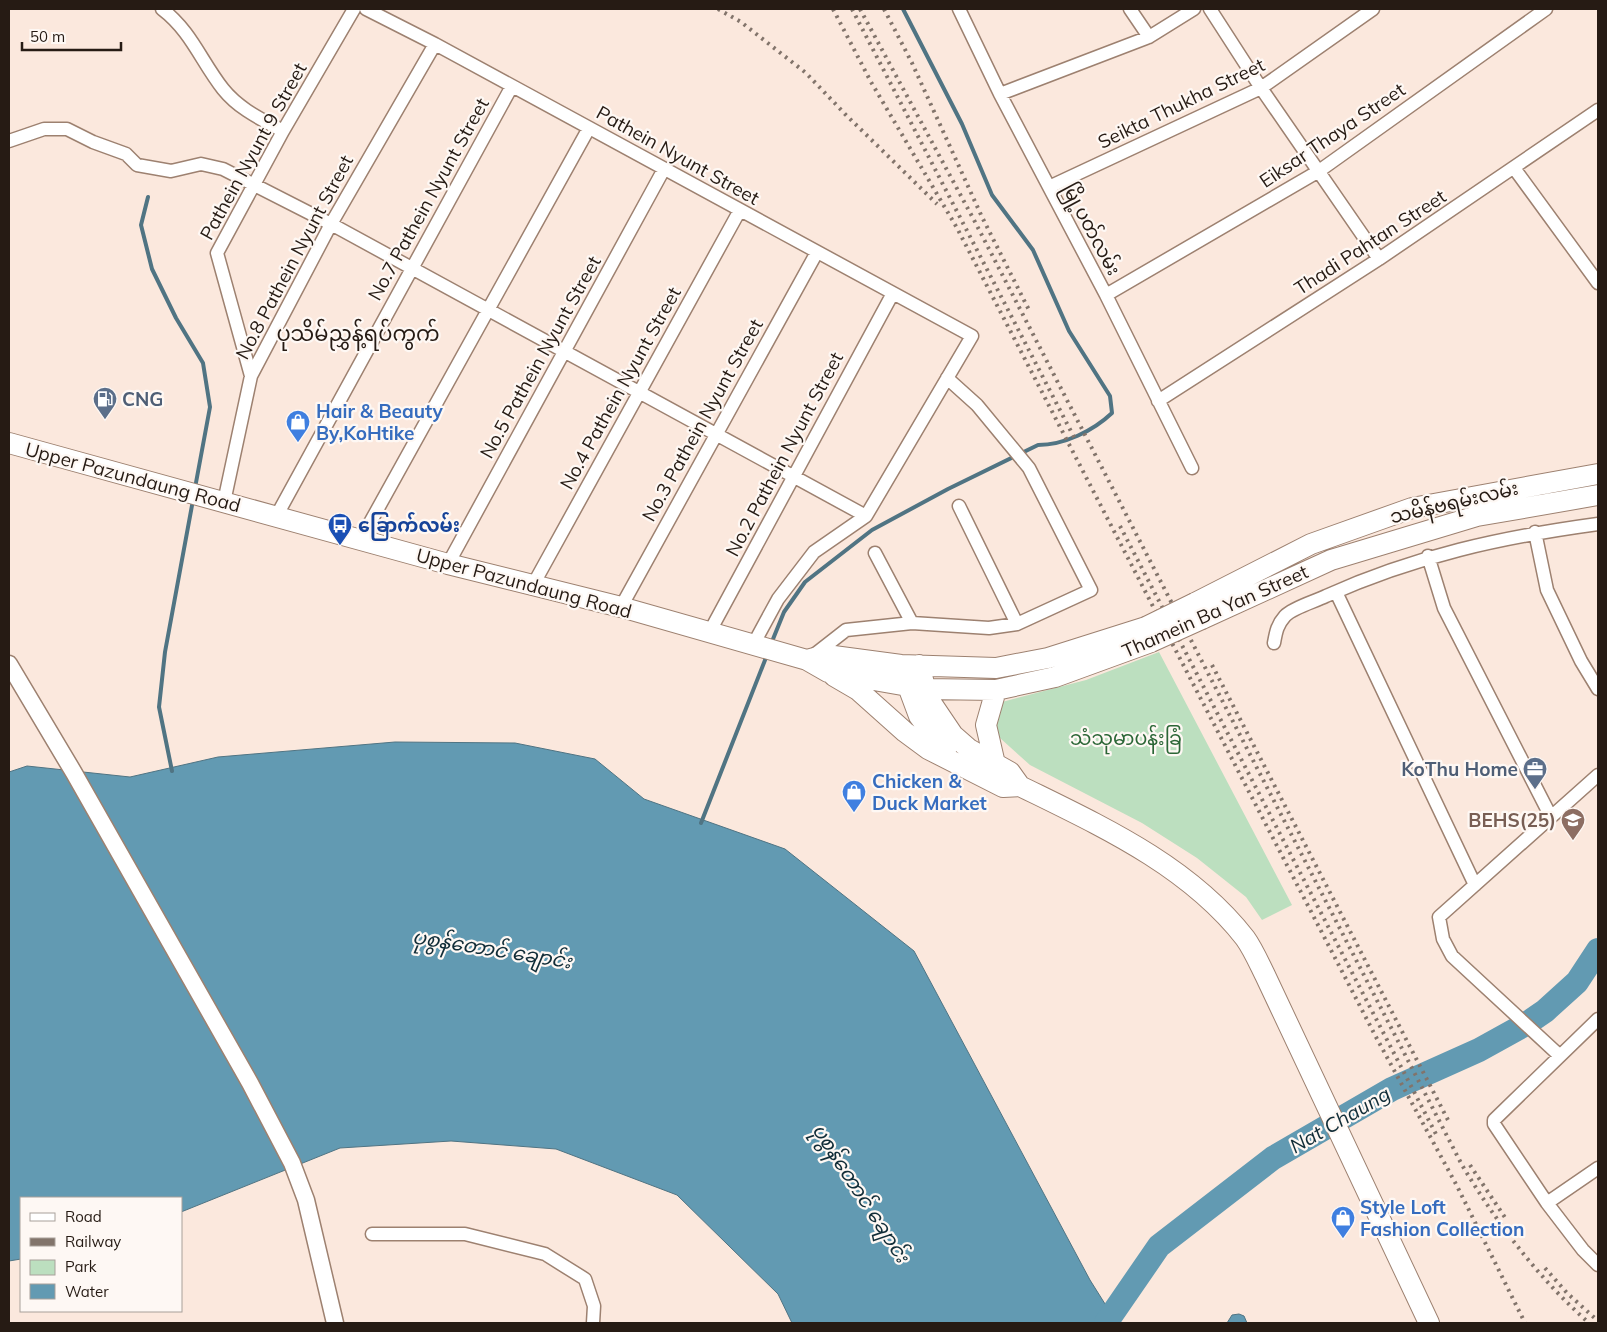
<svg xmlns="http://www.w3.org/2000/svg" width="1607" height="1332" font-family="Mulish,'Noto Sans Myanmar',sans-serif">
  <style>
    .green { fill: #bcdfbf }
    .water { fill: #629ab2; stroke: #507483 }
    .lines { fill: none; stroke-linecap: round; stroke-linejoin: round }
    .stream { stroke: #507483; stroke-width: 4 }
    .river { stroke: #629ab2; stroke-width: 24 }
    .minor-casing { stroke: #9d8170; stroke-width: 15 }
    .tertiary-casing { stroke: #9d8170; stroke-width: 19 }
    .primary-casing { stroke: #9d8170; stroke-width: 22 }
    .minor { stroke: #fff; stroke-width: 12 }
    .tertiary { stroke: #fff; stroke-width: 16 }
    .primary { stroke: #fff; stroke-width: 20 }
    .rail { stroke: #82746b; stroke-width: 4; stroke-dasharray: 2.5 5; stroke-linecap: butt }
    .primary-bridge-casing { stroke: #9d8170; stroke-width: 22; stroke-linecap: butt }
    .primary-bridge { stroke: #fff; stroke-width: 20 }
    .labels { text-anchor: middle; stroke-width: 4.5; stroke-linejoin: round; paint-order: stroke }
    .street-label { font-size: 19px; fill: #261b14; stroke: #fef8f4 }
    .service-label { font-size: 19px; font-weight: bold; fill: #4e5e75; stroke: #fef8f4; text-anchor: start }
    .shop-label { font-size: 19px; font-weight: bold; fill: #366cbe; stroke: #fef8f4; text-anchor: start }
    .transit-label { font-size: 19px; font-weight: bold; fill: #164399; stroke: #fef8f4; text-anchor: start }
    .park-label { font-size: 19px; fill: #2b6636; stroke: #fef8f4 }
    .education-label { font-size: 19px; font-weight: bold; fill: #785e54; stroke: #fef8f4; text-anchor: end }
    .water-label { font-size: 20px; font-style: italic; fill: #112d38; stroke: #fef8f4 }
    .quarter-label { font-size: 21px; fill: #261b14; stroke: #fef8f4 }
  </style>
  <rect width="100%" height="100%" fill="#fbe8dd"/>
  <!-- green -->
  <path class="green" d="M1159,652L1292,905L1262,920L1246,897L1197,858L1142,823L1030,765L1000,738L994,730L1002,702L1086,680Z"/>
  <!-- water -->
  <path class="water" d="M395,742L515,743L595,759L644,799L785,849L914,951L1090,1280L1117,1323H792L778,1294L677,1195L556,1149L451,1141L340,1148L181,1212V1198H21V1259L9,1261V772L27,766L130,777L218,757Z
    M1239,1314L1244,1316L1247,1323H1227L1232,1315Z"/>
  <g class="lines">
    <!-- stream -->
    <path class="stream" d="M148,197L141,225L152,269L176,318L203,363L210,407L195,488
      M771,644L784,612L805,582L872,530L948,489L1038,445C1064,445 1093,431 1112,413L1110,396L1069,331L1033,250L992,195L962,124L903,9
      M172,771L159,707L165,652L193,500
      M701,823L767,655"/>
    <!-- river -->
    <path class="river" d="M1106,1323L1159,1246L1273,1158L1392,1089L1479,1050L1526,1024L1545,1011L1577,982L1598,950"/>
    <defs>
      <path id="minor" d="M162,9C191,31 201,61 223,89C239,109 261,119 283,131
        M366,9L435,44L972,336L866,516L814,552L778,599L753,645
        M959,9L1000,94L1106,295L1192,468
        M1130,9L1149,37
        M1210,9L1261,88L1379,259
        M1000,94L1149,37L1194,9
        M9,141L44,129H67L93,142L126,154L137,165L171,171L201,164L223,169L331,224L866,516
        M1514,168L1598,283
        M1049,187L1261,88L1373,9
        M1106,295L1319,171L1546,9
        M251,376L217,253L283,131L354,9
        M1158,401L1379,259L1598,110
        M224,502L251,376L331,224L435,44
        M959,506L1017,624
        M277,515L512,86
        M1535,532L1547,590L1581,661L1598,689
        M361,539L589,128
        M875,553L912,623
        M1428,556L1444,608L1551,817
        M448,564L664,169
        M533,585L740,210
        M1336,592L1475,885
        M621,607L817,252
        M709,633L893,293
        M1274,643C1276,632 1277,625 1285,616C1294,607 1314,602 1326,596C1415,556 1502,537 1598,524
        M814,655L846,630L912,623L989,628L1017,624L1091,590L1029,468L977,405L947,378
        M1598,1019L1494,1120V1124L1547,1203L1583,1250L1598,1265
        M1560,1056L1452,956L1443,939L1439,917L1598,775
        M1547,1203L1598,1168
        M372,1234H465L545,1254L585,1279L594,1306L593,1323"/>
      <path id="tertiary" d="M9,664L74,773L250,1083L292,1163L306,1200L335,1323"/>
      <path id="primary" d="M9,443L448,564L621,607L807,660L828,672L925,689L996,690L1055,677L1151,642
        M1195,603L1311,544L1412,508L1598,474
        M1202,619L1331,560L1477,516L1598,495
        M807,660L826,655L901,665L996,668L1048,658L1146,627
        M919,665L928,698L953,735L969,749L1010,772L1020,786C1101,826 1188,865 1245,938C1253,949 1259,963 1265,975L1429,1323
        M903,673L919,716L946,752
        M834,676L858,690L905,732L928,749L1003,787L1020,786
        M995,764L986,725L996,690"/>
    </defs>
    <!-- minor casing -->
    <use href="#minor" class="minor-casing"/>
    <!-- tertiary casing -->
    <use href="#tertiary" class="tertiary-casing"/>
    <!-- primary casing -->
    <use href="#primary" class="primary-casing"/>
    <!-- minor -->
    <use href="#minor" class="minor"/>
    <!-- tertiary -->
    <use href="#tertiary" class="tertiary"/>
    <!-- primary -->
    <use href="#primary" class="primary"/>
    <!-- rail -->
    <path class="rail" d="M718,9L741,22L806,73L845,114L937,204
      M833,9L871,82L957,228L1376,1037L1457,1186L1525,1323
      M852,9L1076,441
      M860,9L974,220L1462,1165C1496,1222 1539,1279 1589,1323
      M884,9L912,63L982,217L1029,310
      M1120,526L1438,1138
      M1212,665L1449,1122
      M1470,1165L1506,1219
      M1545,1268L1567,1293L1598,1321"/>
    <defs>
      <path id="primary-bridge" d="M1146,627L1195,603
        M1151,642L1202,619"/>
    </defs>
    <!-- primary-bridge casing -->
    <use href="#primary-bridge" class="primary-bridge-casing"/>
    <!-- primary-bridge -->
    <use href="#primary-bridge" class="primary-bridge"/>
  </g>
  <!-- icons -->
  <defs>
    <symbol id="fuel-pin" viewBox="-11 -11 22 30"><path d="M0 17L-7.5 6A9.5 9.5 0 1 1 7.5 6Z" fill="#5c6f8a" stroke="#fef8f4"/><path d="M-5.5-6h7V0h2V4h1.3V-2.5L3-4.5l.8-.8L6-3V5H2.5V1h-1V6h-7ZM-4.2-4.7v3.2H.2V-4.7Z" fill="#fff"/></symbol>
    <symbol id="shop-pin" viewBox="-11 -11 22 30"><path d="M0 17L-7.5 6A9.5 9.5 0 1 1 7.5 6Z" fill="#3f7fe0" stroke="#fef8f4"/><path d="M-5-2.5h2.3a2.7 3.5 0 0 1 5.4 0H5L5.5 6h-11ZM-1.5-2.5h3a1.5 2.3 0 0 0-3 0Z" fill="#fff"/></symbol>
    <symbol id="bus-pin" viewBox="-11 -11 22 30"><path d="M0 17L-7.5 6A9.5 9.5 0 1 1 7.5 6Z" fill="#1a4fb4" stroke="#fef8f4"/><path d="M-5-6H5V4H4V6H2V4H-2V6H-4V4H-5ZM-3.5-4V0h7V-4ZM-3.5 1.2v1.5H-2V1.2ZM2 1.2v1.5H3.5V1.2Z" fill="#fff"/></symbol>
    <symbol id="office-pin" viewBox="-11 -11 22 30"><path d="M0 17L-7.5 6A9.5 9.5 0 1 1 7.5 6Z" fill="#5c6f8a" stroke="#fef8f4"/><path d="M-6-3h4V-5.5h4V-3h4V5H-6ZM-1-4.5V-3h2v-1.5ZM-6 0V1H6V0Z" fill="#fff"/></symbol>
    <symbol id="school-pin" viewBox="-11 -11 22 30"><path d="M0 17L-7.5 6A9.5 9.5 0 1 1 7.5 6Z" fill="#8d6e63" stroke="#fef8f4"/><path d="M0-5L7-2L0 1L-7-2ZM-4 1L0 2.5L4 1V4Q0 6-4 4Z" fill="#fff"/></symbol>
  </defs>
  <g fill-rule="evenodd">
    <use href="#fuel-pin" x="91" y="385" width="28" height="38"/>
    <use href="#shop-pin" x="284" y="408" width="28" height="38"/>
    <use href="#bus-pin" x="326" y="511" width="28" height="38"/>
    <use href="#office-pin" x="1521" y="755" width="28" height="38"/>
    <use href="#shop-pin" x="840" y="778" width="28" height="38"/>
    <use href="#school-pin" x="1559" y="806" width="28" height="38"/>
    <use href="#shop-pin" x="1329" y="1204" width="28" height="38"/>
  </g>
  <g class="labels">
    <!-- street labels -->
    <g class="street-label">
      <text transform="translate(1181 103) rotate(-26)" y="7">Seikta Thukha Street</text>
      <text transform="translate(1332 135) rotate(-34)" y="7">Eiksar Thaya Street</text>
      <text transform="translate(253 151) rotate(-61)" y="7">Pathein Nyunt 9 Street</text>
      <text transform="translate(678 155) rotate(29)" y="7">Pathein Nyunt Street</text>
      <text transform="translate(428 199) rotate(-61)" y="7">No.7 Pathein Nyunt Street</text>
      <text transform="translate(1092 229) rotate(62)" y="7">မြို့ပတ်လမ်း</text>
      <text transform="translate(1370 242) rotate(-33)" y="7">Thadi Pahtan Street</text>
      <text transform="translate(294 257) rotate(-62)" y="7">No.8 Pathein Nyunt Street</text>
      <text transform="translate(540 357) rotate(-61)" y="7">No.5 Pathein Nyunt Street</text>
      <text transform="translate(620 388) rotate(-61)" y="7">No.4 Pathein Nyunt Street</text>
      <text transform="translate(702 420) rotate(-61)" y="7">No.3 Pathein Nyunt Street</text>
      <text transform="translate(784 454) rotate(-62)" y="7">No.2 Pathein Nyunt Street</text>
      <text transform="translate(133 477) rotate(15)" y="7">Upper Pazundaung Road</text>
      <text transform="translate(1454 502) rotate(-13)" y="7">သမိန်ဗရမ်းလမ်း</text>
      <text transform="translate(524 583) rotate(15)" y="7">Upper Pazundaung Road</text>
      <text transform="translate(1215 611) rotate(-24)" y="7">Thamein Ba Yan Street</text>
    </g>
    <!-- service labels -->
    <g class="service-label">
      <text x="122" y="406">CNG</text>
      <text x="1518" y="776" text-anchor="end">KoThu Home</text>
    </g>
    <!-- shop labels -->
    <g class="shop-label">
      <text x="316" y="418">Hair &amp; Beauty<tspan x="316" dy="22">By,KoHtike</tspan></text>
      <text x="872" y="788">Chicken &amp;<tspan x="872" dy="22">Duck Market</tspan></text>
      <text x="1360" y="1214">Style Loft<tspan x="1360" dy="22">Fashion Collection</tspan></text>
    </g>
    <!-- transit labels -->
    <g class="transit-label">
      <text x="358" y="532">ခြောက်လမ်း</text>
    </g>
    <!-- park labels -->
    <g class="park-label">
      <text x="1126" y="745">သံသုမာပန်းခြံ</text>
    </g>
    <!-- education labels -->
    <g class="education-label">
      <text x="1556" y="827">BEHS(25)</text>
    </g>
    <!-- water labels -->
    <g class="water-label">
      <text transform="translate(492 949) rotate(9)" y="7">ပုစွန်တောင် ချောင်း</text>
      <text transform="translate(1340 1120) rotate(-30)" y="7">Nat Chaung</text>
      <text transform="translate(861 1193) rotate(57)" y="7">ပုစွန်တောင် ချောင်း</text>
    </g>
    <!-- quarter labels -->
    <g class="quarter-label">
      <text x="358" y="341">ပုသိမ်ညွှန့်ရပ်ကွက်</text>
    </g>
  </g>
  <!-- border -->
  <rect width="1607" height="1332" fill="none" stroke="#261b14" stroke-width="20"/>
  <!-- legend -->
  <rect x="20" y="1197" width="162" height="115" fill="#fef8f4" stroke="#a8a09a"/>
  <rect x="30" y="1213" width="25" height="8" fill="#ffffff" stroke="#a8a09a"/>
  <text x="65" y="1222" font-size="15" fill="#261b14">Road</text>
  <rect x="30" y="1238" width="25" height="8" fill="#82746b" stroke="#a8a09a"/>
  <text x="65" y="1247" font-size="15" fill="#261b14">Railway</text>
  <rect x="30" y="1260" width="25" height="15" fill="#bcdfbf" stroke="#a8a09a"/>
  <text x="65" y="1272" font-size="15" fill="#261b14">Park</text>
  <rect x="30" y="1284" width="25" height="15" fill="#629ab2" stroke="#a8a09a"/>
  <text x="65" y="1297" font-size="15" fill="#261b14">Water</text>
  <!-- scale -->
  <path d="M22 42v8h99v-8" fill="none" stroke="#261b14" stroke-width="2.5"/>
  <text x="30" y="42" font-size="15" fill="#261b14" stroke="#fef8f4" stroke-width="4" paint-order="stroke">50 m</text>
</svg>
